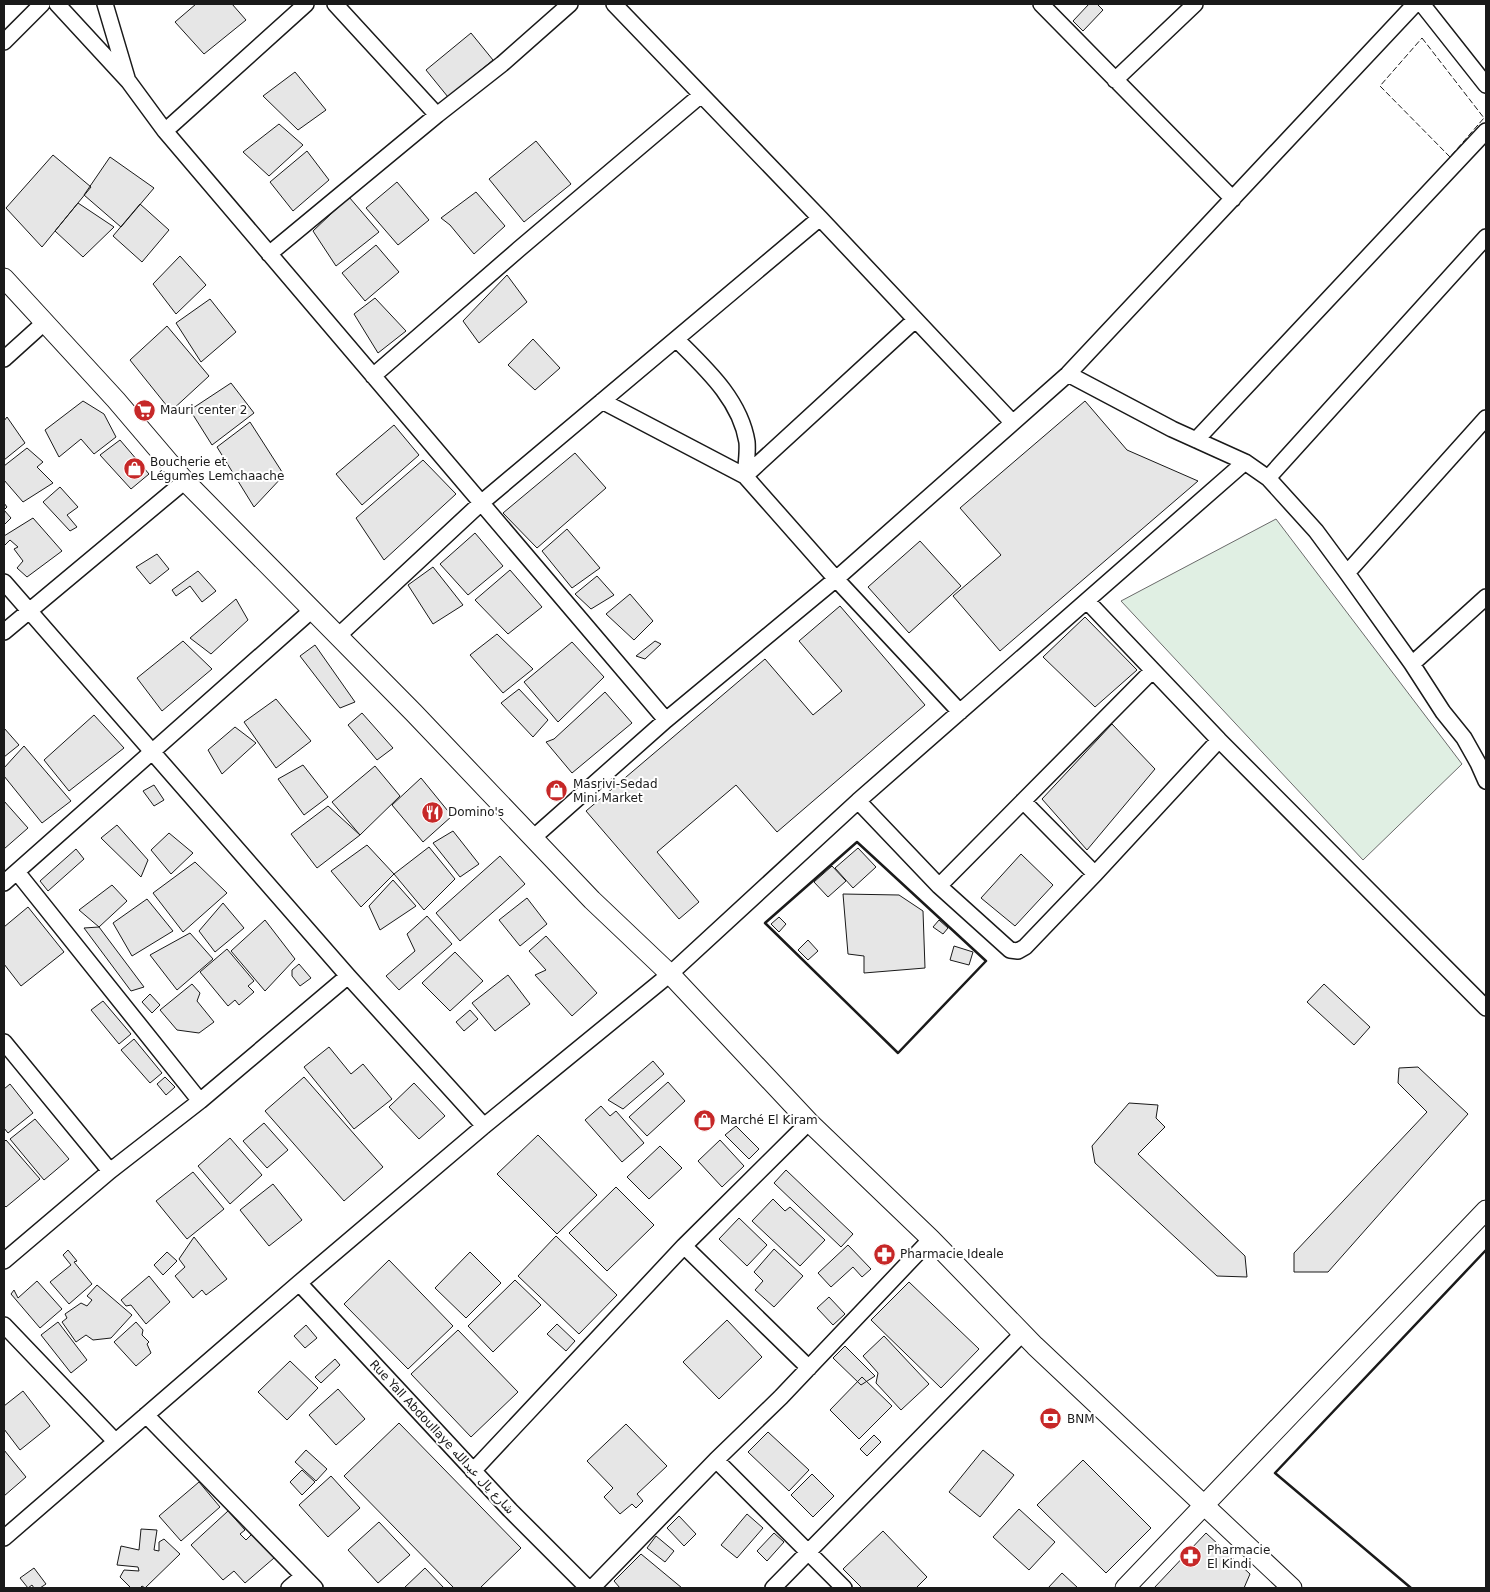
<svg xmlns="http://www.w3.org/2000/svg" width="1490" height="1592" font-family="'DejaVu Sans','Noto Sans Arabic',sans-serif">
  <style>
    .green { fill: #e0efe3; stroke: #6a6a6a }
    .building { fill: #e6e6e6; stroke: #1a1a1a }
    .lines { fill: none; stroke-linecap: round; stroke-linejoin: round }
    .minor-casing { stroke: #1a1a1a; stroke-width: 18 }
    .tertiary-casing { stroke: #1a1a1a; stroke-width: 21 }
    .minor { stroke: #fff; stroke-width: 15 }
    .tertiary { stroke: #fff; stroke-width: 19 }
    .fence { stroke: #1a1a1a; stroke-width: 1; stroke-dasharray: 6 2.5; stroke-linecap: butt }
    .wall { stroke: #1a1a1a; stroke-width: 2.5 }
    .labels { text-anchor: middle; stroke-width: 4; stroke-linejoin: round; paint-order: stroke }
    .poi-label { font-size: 12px; fill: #1a1a1a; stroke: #fff; text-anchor: start }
    .street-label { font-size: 12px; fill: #1a1a1a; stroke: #fff }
  </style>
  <rect width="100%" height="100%" fill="#fff"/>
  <!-- green -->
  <path class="green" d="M1276,519L1462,764L1363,860L1121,601Z"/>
  <!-- building -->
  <path class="building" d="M196,4H232L246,20L204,54L175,22Z
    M1089,4H1097L1103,10L1083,31L1073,21Z
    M471,33L493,60L448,97L426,70Z
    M295,72L326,110L298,130L263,96Z
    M279,124L303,145L269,176L243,152Z
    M536,141L571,184L524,222L489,179Z
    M307,151L329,180L293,211L270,182Z
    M53,155L91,187L42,247L6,208Z
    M110,157L154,188L121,227L84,195Z
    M397,182L429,220L398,245L366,208Z
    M476,192L505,226L474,254L450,225L441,218Z
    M349,197L379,232L336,266L313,231Z
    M78,203L114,227L83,257L55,231Z
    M140,204L169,230L142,262L113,236Z
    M376,245L399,272L365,301L342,273Z
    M180,256L206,285L176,314L153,284Z
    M507,275L527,302L479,343L463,321Z
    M375,298L406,331L378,353L354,314Z
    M210,299L236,332L201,362L176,323Z
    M167,326L209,376L171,411L130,360Z
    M533,339L560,368L535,390L508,365Z
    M231,383L254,413L212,445L190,410Z
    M83,401L104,414L116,437L94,454L81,439L59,457L45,430Z
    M1085,401L1127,450L1198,481L1000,651L953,596L1001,555L960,508Z
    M7,417L25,443L4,460V421Z
    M250,422L284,475L254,507L217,447Z
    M394,425L419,455L362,505L336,474Z
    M120,440L149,474L131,489L100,455Z
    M27,448L43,462L37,467L53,483L23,502L4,480V466Z
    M575,453L606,488L537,548L503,513Z
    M423,460L456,494L384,560L356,518Z
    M60,487L78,507L67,515L77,527L70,531L43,502Z
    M4,503L7,507L4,510L11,518L4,525Z
    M33,518L62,551L27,577L17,568L23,561L14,549L18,547L10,540L4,546V536Z
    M567,529L600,568L572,588L542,551Z
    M475,533L503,566L468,595L440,564Z
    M920,541L961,586L909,633L868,587Z
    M157,554L169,569L150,584L136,567Z
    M433,567L463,605L433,624L408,585Z
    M510,570L542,607L508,634L475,600Z
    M198,571L216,591L202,602L190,586L176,596L172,590Z
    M597,576L614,595L591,609L575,594Z
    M630,594L653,621L634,640L606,614Z
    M236,599L248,620L211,654L190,638Z
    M840,606L925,705L777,832L736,785L657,852L699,902L679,919L586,811L765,659L813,715L842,691L799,641Z
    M1085,617L1137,670L1095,707L1043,657Z
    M497,634L533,669L503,693L470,655Z
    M183,641L212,669L162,711L137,678Z
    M655,641L661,644L645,659L636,656Z
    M572,642L604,677L558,722L524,682Z
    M315,645L355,702L340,708L300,656Z
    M519,689L548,720L533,737L501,703Z
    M605,692L632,723L572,773L546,742L554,739Z
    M276,699L311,741L276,768L244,722Z
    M362,713L393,748L377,760L348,725Z
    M94,715L124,748L69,791L44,760Z
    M1112,724L1155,769L1087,850L1042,799Z
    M235,727L256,743L222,774L208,750Z
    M4,728L19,745L4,757Z
    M24,746L71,801L42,823L4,776V768Z
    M303,765L328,797L304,815L278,779Z
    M375,766L400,796L360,835L332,802Z
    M421,778L452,816L423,842L392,805Z
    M154,785L164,800L154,806L143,791Z
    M4,801L28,828L4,849Z
    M328,806L360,835L317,868L291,834Z
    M117,825L148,860L141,877L101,838Z
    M453,831L479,864L460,877L433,843Z
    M169,833L193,853L171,874L151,850Z
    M367,845L394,874L361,907L331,871Z
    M429,847L455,879L424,910L394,874Z
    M858,848L876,867L853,888L835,868Z
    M76,849L84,859L48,891L40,881Z
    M1021,854L1053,885L1015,926L981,898Z
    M500,856L525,884L460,941L436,913Z
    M195,862L227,893L183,932L153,893Z
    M832,866L846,881L828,897L814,882Z
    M393,880L416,906L380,930L369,906Z
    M112,885L127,901L99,927L79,910Z
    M843,894L899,895L923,911L925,968L864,973V956L848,954Z
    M527,898L547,924L520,946L499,920Z
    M147,899L173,931L132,956L113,923Z
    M223,903L244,928L215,952L199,931Z
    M28,907L64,952L21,986L4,964V927Z
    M427,916L452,944L399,990L386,976L415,951L407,934Z
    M779,917L786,924L779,932L771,924Z
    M265,920L295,959L265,991L231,951Z
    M939,920L948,928L943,934L933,927Z
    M99,927L144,987L131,991L84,928Z
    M190,933L213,959L177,990L150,955Z
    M546,936L597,993L572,1016L535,975L546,970L529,951Z
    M808,940L818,951L808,960L798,950Z
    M954,946L973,952L969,965L950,960Z
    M227,949L254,981L248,986L254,992L239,1005L235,1000L228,1006L200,972Z
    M455,952L483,981L450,1011L422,983Z
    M299,964L311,978L300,986L292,976V970Z
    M508,975L530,1004L495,1031L472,1003Z
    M192,984L200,993L197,1001L214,1022L199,1033L177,1030L160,1010Z
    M1324,984L1370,1027L1354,1045L1307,1002Z
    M150,994L160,1005L152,1013L142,1002Z
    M103,1001L131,1034L119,1044L91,1010Z
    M470,1010L478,1019L464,1031L456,1022Z
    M134,1039L162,1073L150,1083L121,1050Z
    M329,1047L351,1074L363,1064L392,1099L354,1129L304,1067Z
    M653,1061L664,1074L623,1109L608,1100Z
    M1418,1067L1468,1114L1328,1272H1294V1253L1427,1112L1398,1083L1399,1068Z
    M165,1077L175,1087L166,1095L157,1084Z
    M304,1077L383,1167L344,1201L265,1111Z
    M668,1082L685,1101L647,1136L629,1117Z
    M414,1083L445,1116L419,1139L389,1107Z
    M10,1084L33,1113L8,1133L4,1128V1089Z
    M1129,1103L1158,1105L1156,1118L1165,1127L1138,1154L1245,1256L1247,1277L1217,1276L1095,1163L1092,1146Z
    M601,1106L610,1116L616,1111L644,1143L622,1162L585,1120Z
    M35,1119L69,1159L44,1180L10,1139Z
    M264,1123L288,1150L267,1168L243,1141Z
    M736,1126L759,1149L749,1159L725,1135Z
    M538,1135L597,1195L557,1234L497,1174Z
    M230,1138L262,1175L230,1204L198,1166Z
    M6,1140L40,1179L6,1207L4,1205V1142Z
    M720,1140L744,1166L722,1187L698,1161Z
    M660,1146L682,1168L649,1199L627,1177Z
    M786,1170L853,1234L841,1247L774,1183Z
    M193,1172L224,1209L187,1239L156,1201Z
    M273,1184L302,1220L269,1246L240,1210Z
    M616,1187L654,1225L607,1271L569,1233Z
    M773,1199L785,1211L790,1207L825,1240L800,1266L752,1221Z
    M739,1218L767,1245L747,1266L719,1239Z
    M556,1236L617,1295L579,1334L518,1276Z
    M194,1237L227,1279L206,1295L202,1290L193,1298L175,1276L185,1267L179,1259Z
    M848,1245L871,1269L862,1277L853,1267L831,1287L818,1273Z
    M774,1249L803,1276L774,1307L755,1290L763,1281L754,1272Z
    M68,1250L77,1261L74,1262L92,1284L69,1304L50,1282L71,1265L63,1255Z
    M167,1252L177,1261L163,1275L154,1265Z
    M470,1252L501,1283L466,1318L435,1288Z
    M389,1260L453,1326L408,1369L344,1304Z
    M149,1276L170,1302L146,1324L131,1305L126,1306L121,1300Z
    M515,1280L541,1305L493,1352L468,1326Z
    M37,1281L62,1309L40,1328L11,1294L14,1290L18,1298Z
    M909,1282L979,1349L941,1388L871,1320Z
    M97,1285L132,1315L111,1338L93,1340L86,1335L76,1342L62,1322L67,1318L65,1314L81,1303L87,1306L92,1300L87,1296Z
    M829,1297L845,1314L833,1325L817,1308Z
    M727,1320L762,1357L719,1399L683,1362Z
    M58,1322L87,1360L71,1373L41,1335Z
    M136,1322L143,1330L142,1335L149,1342L147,1344L151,1353L136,1366L114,1342Z
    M557,1324L575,1341L566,1351L547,1334Z
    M306,1325L317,1338L305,1348L294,1336Z
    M458,1330L518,1392L471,1437L411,1374Z
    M884,1336L929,1384L901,1410L876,1383L878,1373L863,1356Z
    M845,1346L875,1376L861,1385L833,1358Z
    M335,1359L340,1365L321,1383L315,1377Z
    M290,1361L318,1388L287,1420L258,1392Z
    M862,1377L892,1406L859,1439L830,1410Z
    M338,1389L365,1419L336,1445L309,1415Z
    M23,1391L50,1426L20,1450L4,1429V1406Z
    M399,1423L521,1548L480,1588H454L344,1476Z
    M626,1424L667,1466L637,1494L643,1501L636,1508L632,1504L620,1514L604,1497L613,1488L587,1461Z
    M768,1432L809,1470L789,1491L748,1452Z
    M874,1435L881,1442L867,1456L860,1449Z
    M4,1450L26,1477L4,1496Z
    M306,1450L327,1469L316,1481L295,1462Z
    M983,1450L1014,1475L980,1517L949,1492Z
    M1083,1460L1151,1528L1106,1573L1037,1505Z
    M302,1470L315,1482L302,1495L290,1482Z
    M812,1474L834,1496L813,1517L791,1495Z
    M331,1476L360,1508L328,1537L299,1505Z
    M199,1482L220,1507L181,1541L159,1516Z
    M1019,1509L1055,1542L1029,1570L993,1537Z
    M228,1511L245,1530L240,1534L246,1540L252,1534L274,1558L245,1583L234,1571L223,1580L191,1545Z
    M747,1514L763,1528L737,1558L721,1545Z
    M679,1516L696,1534L684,1546L667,1528Z
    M379,1522L410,1555L378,1583L348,1550Z
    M141,1529L157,1530L154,1550L159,1551V1542L164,1539L180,1554L145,1588L142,1586L140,1588H131L120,1577L124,1570L139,1571L138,1567L117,1565L121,1546L139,1550Z
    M883,1531L927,1577L916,1588H862L843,1569Z
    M774,1533L784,1542L767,1561L757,1551Z
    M1206,1533L1250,1574L1244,1588H1154Z
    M656,1536L674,1551L665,1562L647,1548Z
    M641,1554L682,1588H620L614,1581Z
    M34,1568L46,1584L40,1588H34L32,1585L28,1588L20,1578Z
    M425,1568L444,1588H404Z
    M1062,1573L1078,1588H1048Z"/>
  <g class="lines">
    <defs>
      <path id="minor" d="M57,4L129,82L165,131L666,720
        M105,4L127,78
        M335,4L437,115
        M614,4L820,218L1012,422
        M1041,4L1233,199
        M1422,4L1486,85
        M4,42L42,4
        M1115,80L1195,4
        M165,131L306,4
        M269,254L437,115L502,64L570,4
        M676,339C705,368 740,399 747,442C748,453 746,465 745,476
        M4,359L45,322
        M1068,374L1172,429L1245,462L1268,478L1316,531L1347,573L1412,664L1443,712L1464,738L1478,763L1486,781
        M373,376L519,249L701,95
        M602,401L745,476L836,579L960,712
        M1196,440L1486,131
        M745,476L915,320
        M1268,478L1486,237
        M1347,573L1486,418
        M4,582L348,976L484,1126
        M1087,601L1219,740L1486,1008
        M4,632L185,481
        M338,636L481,503L820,218
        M1412,664L1486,597
        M858,801L939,886L1010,950L1018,951L1025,947L1095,874L1219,740
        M1023,801L1095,874
        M534,837L666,720L836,579L1068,374L1415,4
        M17,872L200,1101
        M4,883L312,610
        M939,886L1152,671
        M4,1042L110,1171
        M684,1246L809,1368
        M4,1261L110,1171L200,1101L348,976
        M299,1283L510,1510L588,1588
        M4,1325L115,1441
        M146,1415L315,1588
        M716,1460L844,1588
        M473,1471L684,1246L809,1122
        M4,1538L299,1283L484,1126L670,974L858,801L1245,462
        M289,1588L303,1576
        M592,1588L716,1460L781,1397L931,1239
        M773,1588L1023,1333"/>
      <path id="tertiary" d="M4,278L116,400L185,481L414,713L592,900L670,974L809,1122L931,1239L1035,1346L1292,1588
        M1125,1588L1486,1210"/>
    </defs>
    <!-- minor casing -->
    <use href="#minor" class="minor-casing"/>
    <!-- tertiary casing -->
    <use href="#tertiary" class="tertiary-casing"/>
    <!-- minor -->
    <use href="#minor" class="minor"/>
    <!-- tertiary -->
    <use href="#tertiary" class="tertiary"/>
    <!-- fence -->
    <path class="fence" d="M1422,38L1484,118L1450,157L1380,86Z"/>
    <!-- wall -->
    <path class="wall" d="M857,842L986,961L898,1053L765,923Z
      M1411,1588L1275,1473L1486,1250"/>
  </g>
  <!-- icons -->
  <defs>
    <symbol id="supermarket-disc" viewBox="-11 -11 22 22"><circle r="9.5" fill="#c62828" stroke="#fff"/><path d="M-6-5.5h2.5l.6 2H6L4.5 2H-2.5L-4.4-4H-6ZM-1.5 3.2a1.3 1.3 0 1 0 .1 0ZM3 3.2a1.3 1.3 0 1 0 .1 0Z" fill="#fff"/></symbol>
    <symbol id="shop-disc" viewBox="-11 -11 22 22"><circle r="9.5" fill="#c62828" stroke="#fff"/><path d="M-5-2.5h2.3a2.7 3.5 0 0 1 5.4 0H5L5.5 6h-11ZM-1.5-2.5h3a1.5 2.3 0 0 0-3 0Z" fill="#fff"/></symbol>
    <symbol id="restaurant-disc" viewBox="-11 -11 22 22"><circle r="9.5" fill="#c62828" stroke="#fff"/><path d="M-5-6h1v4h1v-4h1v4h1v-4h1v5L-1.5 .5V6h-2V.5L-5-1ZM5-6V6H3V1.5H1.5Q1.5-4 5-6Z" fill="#fff"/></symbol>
    <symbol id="pharmacy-disc" viewBox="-11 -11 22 22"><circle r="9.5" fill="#c62828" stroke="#fff"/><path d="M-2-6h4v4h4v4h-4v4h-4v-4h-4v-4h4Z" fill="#fff"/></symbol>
    <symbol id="bank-disc" viewBox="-11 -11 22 22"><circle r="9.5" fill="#c62828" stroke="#fff"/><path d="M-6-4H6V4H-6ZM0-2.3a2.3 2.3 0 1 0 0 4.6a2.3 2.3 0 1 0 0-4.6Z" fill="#fff"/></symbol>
  </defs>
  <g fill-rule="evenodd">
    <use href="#supermarket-disc" x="132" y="398" width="25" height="25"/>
    <use href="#shop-disc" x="122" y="456" width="25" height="25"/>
    <use href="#shop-disc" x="544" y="778" width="25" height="25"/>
    <use href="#restaurant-disc" x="420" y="800" width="25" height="25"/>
    <use href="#shop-disc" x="692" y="1108" width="25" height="25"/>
    <use href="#pharmacy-disc" x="872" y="1242" width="25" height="25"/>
    <use href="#bank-disc" x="1038" y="1406" width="25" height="25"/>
    <use href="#pharmacy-disc" x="1178" y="1544" width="25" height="25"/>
  </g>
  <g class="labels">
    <!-- poi labels -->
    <g class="poi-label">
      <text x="160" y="414">Mauri center 2</text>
      <text x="150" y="466">Boucherie et<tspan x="150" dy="14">Légumes Lemchaache</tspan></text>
      <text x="573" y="788">Masrivi-Sedad<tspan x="573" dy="14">Mini Market</tspan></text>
      <text x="448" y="816">Domino's</text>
      <text x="720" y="1124">Marché El Kiram</text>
      <text x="900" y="1258">Pharmacie Ideale</text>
      <text x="1067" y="1423">BNM</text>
      <text x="1207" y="1554">Pharmacie<tspan x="1207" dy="14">El Kindi</tspan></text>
    </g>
    <!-- street labels -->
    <g class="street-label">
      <text transform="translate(442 1437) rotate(47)" y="4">Rue Yall Abdoullaye شارع يال عبدالله</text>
    </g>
  </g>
  <!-- border -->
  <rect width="1490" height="1592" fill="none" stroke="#1a1a1a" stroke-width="10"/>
</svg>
